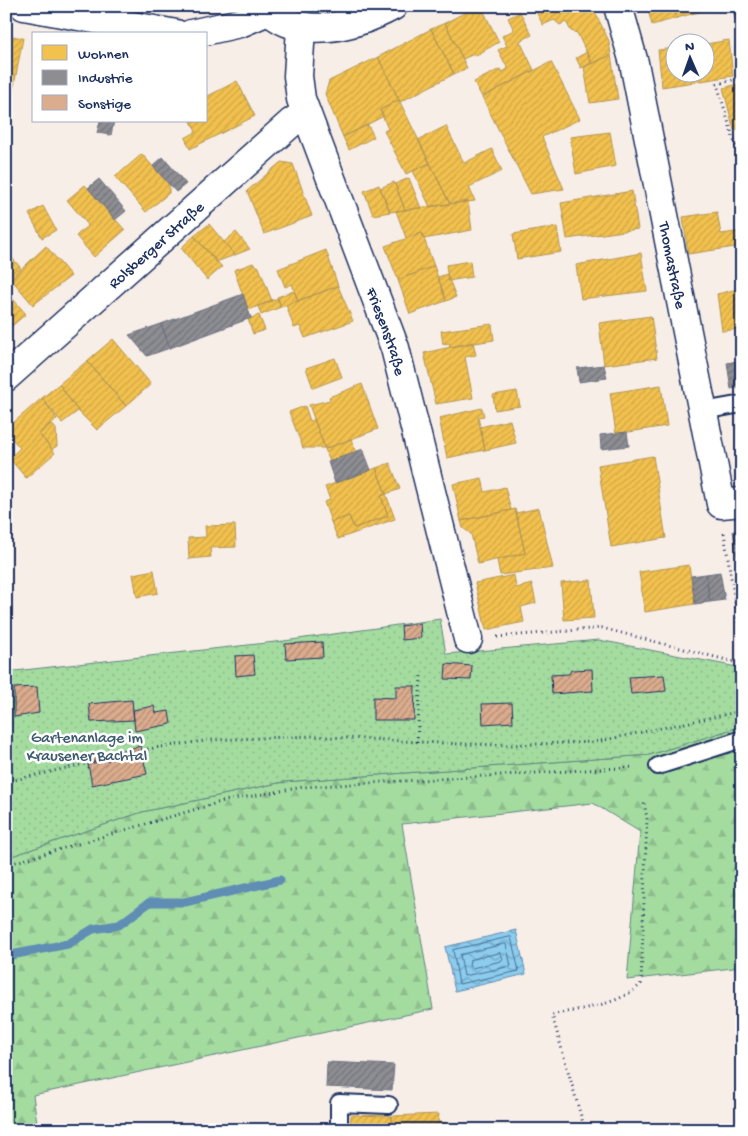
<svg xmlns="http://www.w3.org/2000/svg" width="748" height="1136" font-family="'Gochi Hand',sans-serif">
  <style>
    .forest { fill: url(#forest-firs); stroke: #60867f }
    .garden { fill: url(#garden-dots); stroke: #60867f }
    .water { fill: url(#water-waves); stroke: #5f8db4 }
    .homes { fill: url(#homes-hatch); stroke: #b29553 }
    .industry { fill: url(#industry-hatch); stroke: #6b7182 }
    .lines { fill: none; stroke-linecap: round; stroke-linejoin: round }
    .shore { stroke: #486e97; stroke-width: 1 }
    .stream { stroke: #5f8db4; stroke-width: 9 }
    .building { fill: url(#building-hatch); stroke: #1b2f5e }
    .lane-casing { stroke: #1b2f5e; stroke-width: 20 }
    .street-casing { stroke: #1b2f5e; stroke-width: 31 }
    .secondary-casing { stroke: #1b2f5e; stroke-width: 31 }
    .path { stroke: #1b2f5e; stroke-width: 3; stroke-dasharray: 1 4; stroke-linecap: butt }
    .lane { stroke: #fff; stroke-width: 16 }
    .street { stroke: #fff; stroke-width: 28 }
    .secondary { stroke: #fff; stroke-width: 28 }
    .labels { text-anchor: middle; stroke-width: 5; stroke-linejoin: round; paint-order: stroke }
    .street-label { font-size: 16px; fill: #1b2f5e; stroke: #fff }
    .park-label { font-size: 16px; fill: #3d5a6e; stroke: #fff }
  </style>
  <defs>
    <pattern id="forest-firs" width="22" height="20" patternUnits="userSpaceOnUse" patternTransform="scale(1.25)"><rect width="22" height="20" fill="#a4dca0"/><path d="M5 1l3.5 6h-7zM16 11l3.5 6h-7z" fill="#8dbd8c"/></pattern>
    <pattern id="garden-dots" width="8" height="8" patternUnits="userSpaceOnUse" patternTransform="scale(1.25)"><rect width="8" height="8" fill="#a4dca0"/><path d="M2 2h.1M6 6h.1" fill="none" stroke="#8dbd8c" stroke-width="1.8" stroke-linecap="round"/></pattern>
    <pattern id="water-waves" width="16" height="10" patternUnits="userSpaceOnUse" patternTransform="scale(1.25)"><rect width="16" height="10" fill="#8ccced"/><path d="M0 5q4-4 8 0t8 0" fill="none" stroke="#72a6c3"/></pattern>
    <pattern id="homes-hatch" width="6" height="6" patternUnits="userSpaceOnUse" patternTransform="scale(1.25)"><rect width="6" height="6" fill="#f2c14e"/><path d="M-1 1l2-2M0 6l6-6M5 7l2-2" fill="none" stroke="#cfa646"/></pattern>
    <pattern id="industry-hatch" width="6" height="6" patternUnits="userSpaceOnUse" patternTransform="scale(1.25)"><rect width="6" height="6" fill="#8d8d92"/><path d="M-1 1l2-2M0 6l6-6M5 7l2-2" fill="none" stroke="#72747a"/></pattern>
    <pattern id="building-hatch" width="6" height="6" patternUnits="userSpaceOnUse" patternTransform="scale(1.25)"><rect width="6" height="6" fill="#dbac8d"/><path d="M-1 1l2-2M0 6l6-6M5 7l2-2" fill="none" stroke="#b18c76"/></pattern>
  </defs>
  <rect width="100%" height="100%" fill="#f8eee8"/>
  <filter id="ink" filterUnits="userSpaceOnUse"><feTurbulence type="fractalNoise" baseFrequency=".02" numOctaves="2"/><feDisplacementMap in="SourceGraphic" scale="10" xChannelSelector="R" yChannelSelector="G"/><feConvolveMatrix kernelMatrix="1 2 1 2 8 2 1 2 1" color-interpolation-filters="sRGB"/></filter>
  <g filter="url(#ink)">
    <!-- forest -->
    <path class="forest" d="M742,726V967L627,980L640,832L593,803L402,824L433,1009L33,1095L38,1130H6V858L142,812L283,782L649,755Z"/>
    <!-- garden -->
    <path class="garden" d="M440,619L446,654L599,640L742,668V726L649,755L283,782L142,812L6,858V672L284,641Z"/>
    <!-- water -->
    <path class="water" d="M516,930L526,974L455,991L445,947Z"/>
    <!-- homes -->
    <path class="homes" d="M477,6H481L499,42L475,56L474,54L463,59L445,23Z
      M533,6H592L609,41L611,55L592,64L577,33L571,31L566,22L560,25L554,20L543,25Z
      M647,6H674L677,18L652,25Z
      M674,6H720L677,18Z
      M520,12L532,35L520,41L534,70L482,97L474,82L500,69L502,72L508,69L498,50L507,46L502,36L514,30L508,18Z
      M445,23L467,68L454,74L431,29Z
      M431,29L454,74L400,102L378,57Z
      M6,35L23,38L8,118H6Z
      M729,40L733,76L662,87L658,50L676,48V72H706V44Z
      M587,52L592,63L581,68L576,58Z
      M611,55L618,99L590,103L584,67Z
      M378,57L399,100L380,110L384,116L343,137L325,94L329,81Z
      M551,62L580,119L542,137L564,189L531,194L482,97Z
      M237,81L255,116L190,149L185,138L196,132L191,121H206V97Z
      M742,83V128L734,130L723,88Z
      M399,100L430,163L406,174L384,131L388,129L380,110Z
      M368,125L374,137L349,150L343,137Z
      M446,126L464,163L492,149L502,171L469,187L475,201L450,204L418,140Z
      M610,132L616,166L576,174L570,137Z
      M142,154L169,185V193L146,212L115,177Z
      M281,162L293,164L312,216L264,234L247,191Z
      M430,163L450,204L430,207L413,171Z
      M409,178L421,208L405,210L395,184Z
      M394,182L395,184L405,210L390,212L380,188Z
      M85,185L125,230L94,257L76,236L88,225L67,200Z
      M379,185L390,212L373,215L364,191Z
      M632,191L638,229L567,239L561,203Z
      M468,201L472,230L424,239L422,233L406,238L396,211Z
      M43,206L56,230L42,238L29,214Z
      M717,212L721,234L742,231V246L688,254L683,217Z
      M209,224L224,242L235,255L216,262L194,236Z
      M557,227L561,252L517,259L513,234Z
      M236,232L250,249L235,255L224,242Z
      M422,233L434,266L398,280L385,246Z
      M194,236L222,267L207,280L181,248Z
      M46,246L71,276L33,305L11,279Z
      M326,250L338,286L298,301L292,284L285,287L278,269Z
      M6,251L21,268L11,279L6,274Z
      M641,253L647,291L581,299L576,265Z
      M470,261L472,277L448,281L446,265Z
      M253,263L259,267L272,301L248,310L234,270Z
      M434,266L446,301L410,314L398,280Z
      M447,274L456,297L446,301L438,277Z
      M338,286L353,321L305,338L300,326L294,328L286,305Z
      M742,288V329L722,331L717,294Z
      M6,291L26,314L6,331Z
      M294,291L298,301L281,307L277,297Z
      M278,298L281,307L261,315L258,306Z
      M259,315L265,330L253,334L248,319Z
      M651,316L657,358L604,365L599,323Z
      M492,324L494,340L450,347L449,343L443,344L441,331Z
      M113,339L151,384L126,406L87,361Z
      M473,342L476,355L465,357L473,398L436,404L424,353Z
      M335,358L342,377L313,388L306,368Z
      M87,361L126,406L97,430L78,411L59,384Z
      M59,384L78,411L62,423L42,398Z
      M362,384L378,429L325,449L309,405L330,400L329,397Z
      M661,385L667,426L616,434L610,393Z
      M517,391L520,406L495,410L493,395Z
      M42,398L57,419L39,434L55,453L26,478L9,458L20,448L6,432V429Z
      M305,406L310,421L314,419L325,448H303L289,412Z
      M482,408L484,416L478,417L485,450L447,458L439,418Z
      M510,420L516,443L485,450L480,427Z
      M51,423L56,429L57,446L52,449L39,434Z
      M351,439L356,452L330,462L325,449Z
      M653,456L666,538L611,547L598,465Z
      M390,463L400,489L386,494L376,468Z
      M376,468L386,494L381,496L388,516L354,528L349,516L331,522L324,502L330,500L325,487Z
      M482,478L485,492L505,487L511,510L461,521L453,484Z
      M386,494L395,519L338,539L331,522L349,516L354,528L388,516L381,496Z
      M539,508L553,568L500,575L497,560L525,553L516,513Z
      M515,509L525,553L478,564L471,534L463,528L461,521Z
      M235,525L236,547L210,548L211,557L189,559L188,538L206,537L205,526Z
      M689,565L695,604L645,612L639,572Z
      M154,570L158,593L137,597L133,574Z
      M514,575L516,588L532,584L536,603L521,607L524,622L486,630L475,583Z
      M591,580L594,618L564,620L561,583Z
      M439,1114L437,1130H392V1116Z
      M351,1115L392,1116V1130H350Z
      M438,1122L446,1123V1130H437Z"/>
    <!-- industry -->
    <path class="industry" d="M732,6H742V27L738,28Z
      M100,121H114L111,135L97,133Z
      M163,157L186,184L176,192L153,166Z
      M99,179L126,211L115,220L88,188Z
      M243,294L251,318L170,348L161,324Z
      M161,324L170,348L147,356L129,335Z
      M742,360V387L731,389L727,363Z
      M604,365L607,378L579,382L577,368Z
      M627,432L629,446L601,449L600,435Z
      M363,449L371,470L335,483L328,462Z
      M742,530V558L737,559L733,531Z
      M720,572L725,600L710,602L706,574Z
      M706,574L710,602L695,604L691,576Z
      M327,1062L394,1065L392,1090L326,1087Z"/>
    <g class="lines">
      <!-- shore -->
      <path class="shore" d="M511,937L519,971L459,984L453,950Z
        M506,944L511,966L464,976L460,955Z
        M500,953L503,958L501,961L472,968L469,966L470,960Z"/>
      <!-- stream -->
      <path class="stream" d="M6,956L68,944L93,929L119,925L150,902H185L280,880"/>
    </g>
    <!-- building -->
    <path class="building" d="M420,623L421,638L402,640L401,626Z
      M322,642L323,657L286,659L285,644Z
      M253,655L255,674L236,676L235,656Z
      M446,664L472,666L471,680L445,679Z
      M592,669L593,691L552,694L551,675L569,674L571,670Z
      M664,675L666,691L631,694L629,677Z
      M396,686H415L414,720H373V697L396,698Z
      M37,687L39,713L14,717V688Z
      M132,700L134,720L91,722L89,704Z
      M512,703L513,722L483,724L482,704Z
      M154,706L156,713L169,711L171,724L135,731L133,710Z
      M141,746L142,753L88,764L87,758Z
      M142,753L147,774L92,785L88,764Z"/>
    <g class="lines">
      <defs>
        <path id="lane" d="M703,411L742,404
          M658,766L742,739
          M339,1130V1103L389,1105"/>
        <g id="street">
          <path d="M24,6L176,34"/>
          <path id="s1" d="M618,6L634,63L721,504L742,502"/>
          <path id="s2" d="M301,28L298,76L301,99L395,348L468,639"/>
          <path d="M191,34L240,23L268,11"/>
          <path id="s3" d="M6,377L291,123L306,113"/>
        </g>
        <path id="secondary" d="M264,6C297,42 354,27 393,6"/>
      </defs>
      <!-- lane casing -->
      <use href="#lane" class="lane-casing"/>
      <!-- street casing -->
      <use href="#street" class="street-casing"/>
      <!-- secondary casing -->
      <use href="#secondary" class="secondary-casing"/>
      <!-- path -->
      <path class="path" d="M737,47L741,78L717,84L738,154L742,153
        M724,533L742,646
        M497,637L602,628L742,664
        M417,742L421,676
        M6,782L154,748L211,740L311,736L459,744L510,745L595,742L742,711
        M6,865L224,801L303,787L635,767
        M585,1130L552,1015C582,1008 618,1006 641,984L647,818L644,803"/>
      <!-- lane -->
      <use href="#lane" class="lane"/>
      <!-- street -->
      <use href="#street" class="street"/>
      <!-- secondary -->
      <use href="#secondary" class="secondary"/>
    </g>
  </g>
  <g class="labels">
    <!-- street labels -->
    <g class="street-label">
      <text dy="6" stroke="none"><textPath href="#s3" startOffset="200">Rolsberger Straße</textPath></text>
      <text dy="6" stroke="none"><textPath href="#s1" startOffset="265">Thomastraße</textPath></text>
      <text dy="6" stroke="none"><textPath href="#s2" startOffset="319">Friesenstraße</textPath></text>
    </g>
    <!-- park labels -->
    <g class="park-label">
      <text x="87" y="742">Gartenanlage im<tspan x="87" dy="18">Krausener Bachtal</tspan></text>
    </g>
  </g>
  <!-- margin -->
  <rect width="748" height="1136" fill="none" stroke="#fff" stroke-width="25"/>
  <rect x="12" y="12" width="723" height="1111" fill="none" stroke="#1b2f5e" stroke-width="2" filter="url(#ink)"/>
  <!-- legend -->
  <rect x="32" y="32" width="175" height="90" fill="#ffffff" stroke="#a4acbf"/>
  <rect x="42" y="45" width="25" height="15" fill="#f2c14e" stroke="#a4acbf"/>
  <text x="78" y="58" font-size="15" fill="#1b2f5e">Wohnen</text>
  <rect x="42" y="70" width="25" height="15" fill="#8d8d92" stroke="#a4acbf"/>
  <text x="78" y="82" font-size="15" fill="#1b2f5e">Industrie</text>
  <rect x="42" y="95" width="25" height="15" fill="#dbac8d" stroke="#a4acbf"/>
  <text x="78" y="108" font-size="15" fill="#1b2f5e">Sonstige</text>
  <!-- north arrow -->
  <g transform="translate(690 58) rotate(358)"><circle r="24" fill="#ffffff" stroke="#a4acbf"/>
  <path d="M0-4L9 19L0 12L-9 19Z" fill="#1b2f5e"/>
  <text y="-8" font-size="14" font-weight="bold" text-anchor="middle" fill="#1b2f5e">N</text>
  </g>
</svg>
